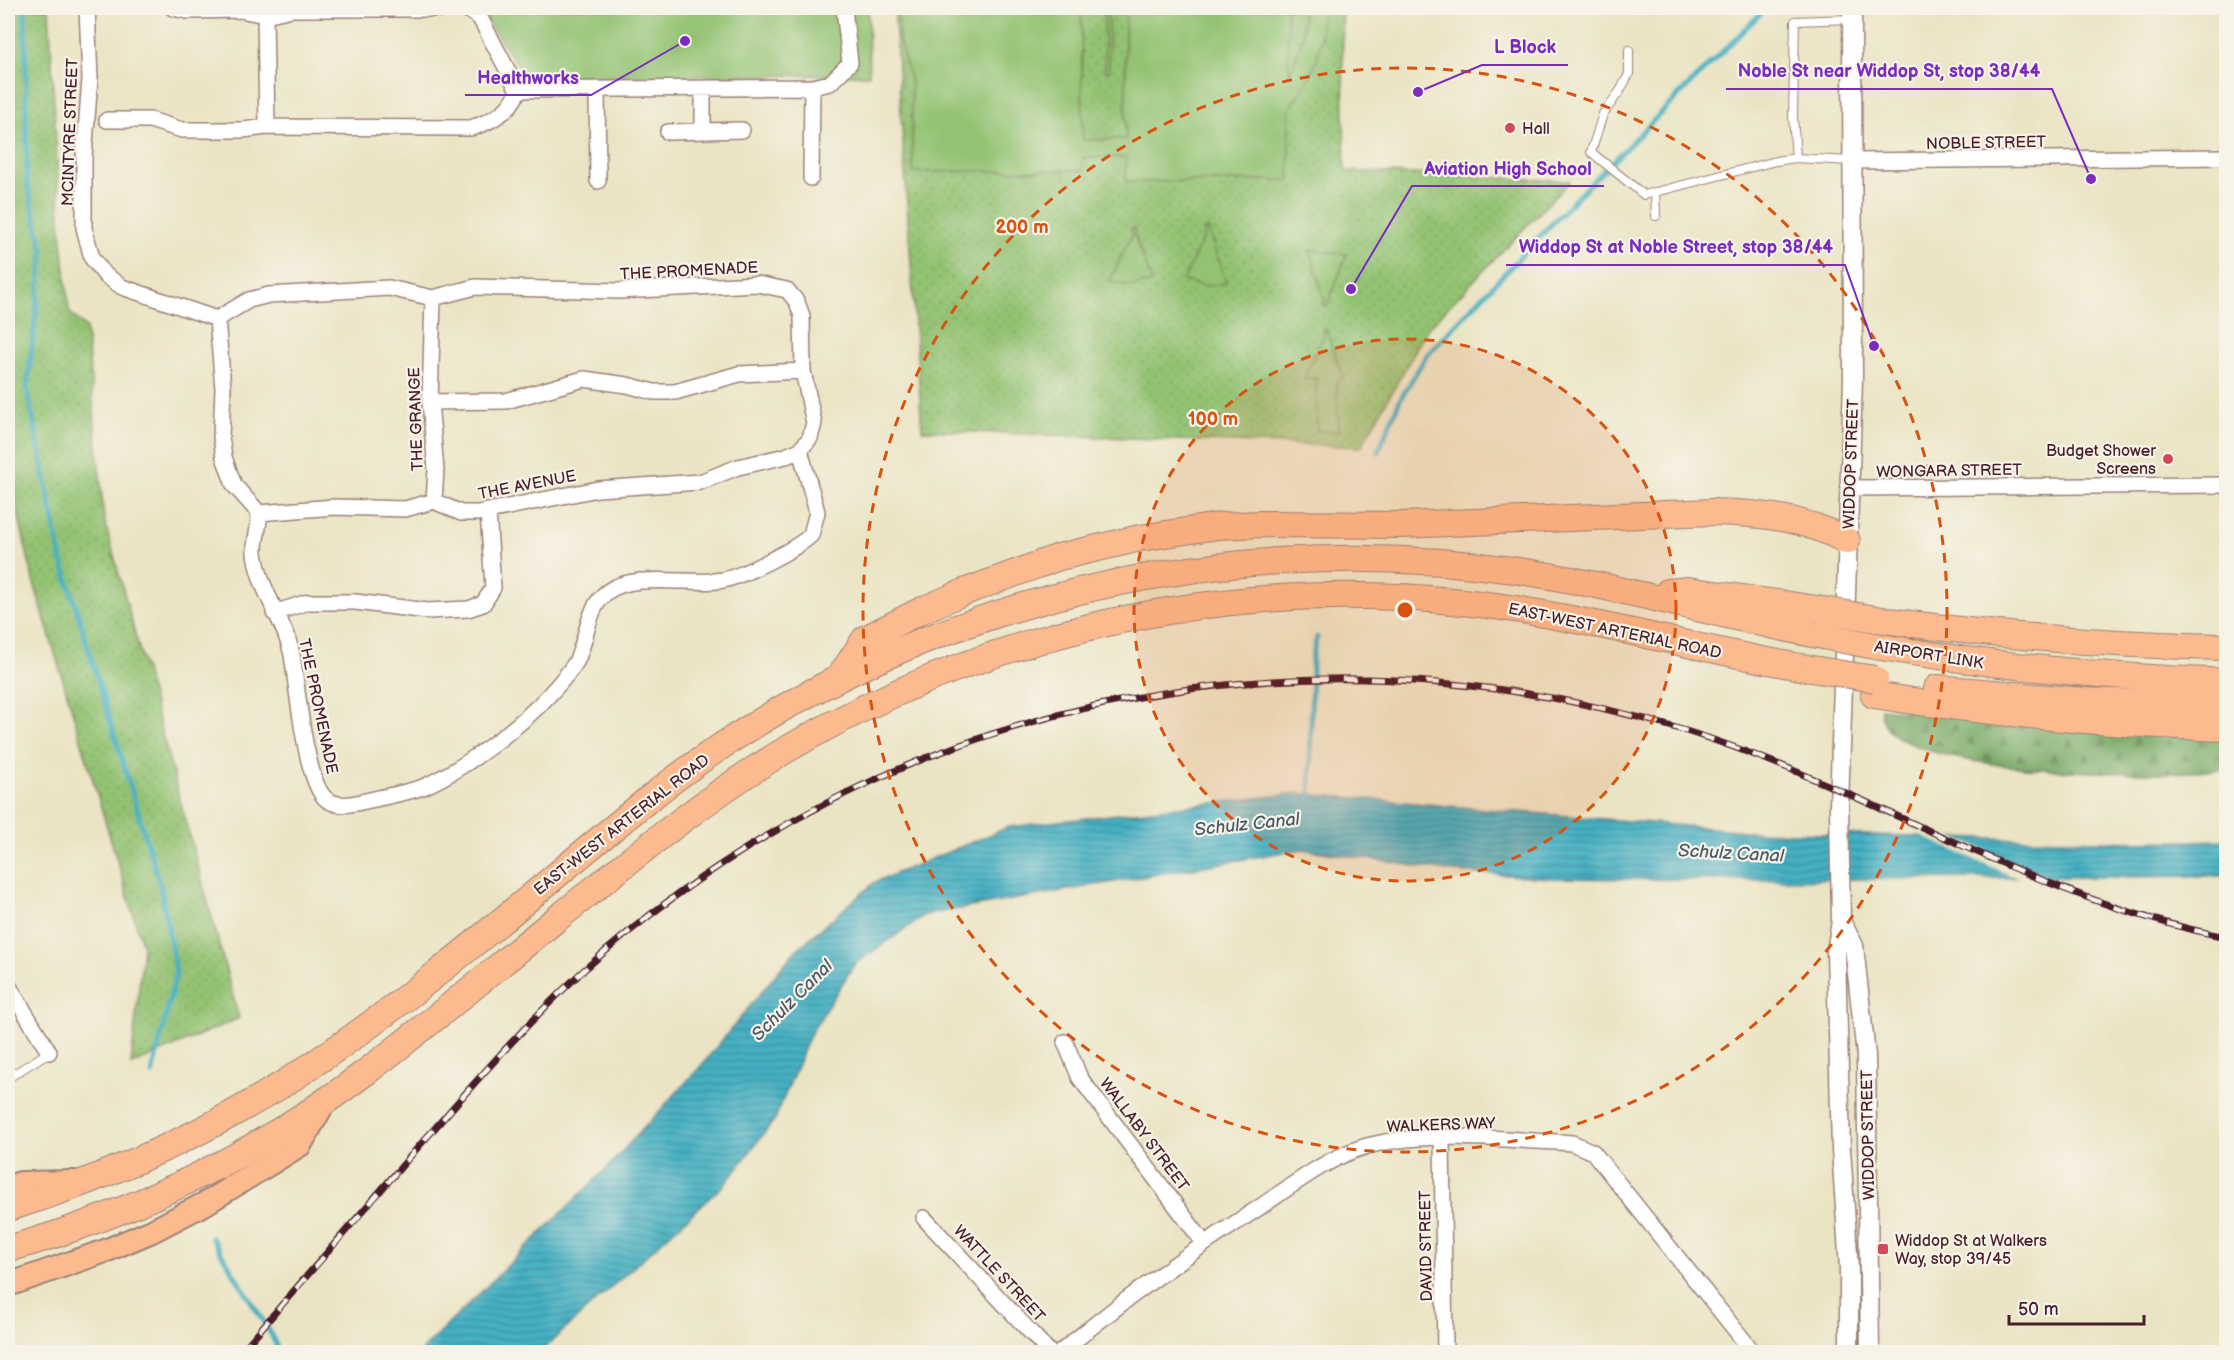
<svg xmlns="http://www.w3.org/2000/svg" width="2234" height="1360" font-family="'Balsamiq Sans',sans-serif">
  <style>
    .green { fill: url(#green-dots); stroke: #6e704e; stroke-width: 1.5 }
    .forest { fill: url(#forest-firs); stroke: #606448; stroke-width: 1.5 }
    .pitch { fill: #93c272; stroke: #6e704e; stroke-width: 1.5 }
    .water { fill: url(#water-rules); stroke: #486877; stroke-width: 1.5 }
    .pier { fill: #ebe4c4 }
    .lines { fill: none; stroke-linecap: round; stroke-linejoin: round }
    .stream { stroke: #45b0c3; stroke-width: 5 }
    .service-casing { stroke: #9a8278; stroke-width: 10 }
    .minor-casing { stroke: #9a8278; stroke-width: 18 }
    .tertiary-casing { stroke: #9a8278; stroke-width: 21 }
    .primary-casing { stroke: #9a8278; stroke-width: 26 }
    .motorway-casing { stroke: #9a8278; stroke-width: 28 }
    .service { stroke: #fff; stroke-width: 8 }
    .minor { stroke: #fff; stroke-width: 15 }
    .tertiary { stroke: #fff; stroke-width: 18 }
    .primary { stroke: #fcba8e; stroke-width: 22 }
    .motorway { stroke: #fcba8e; stroke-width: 26 }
    .rail-casing { stroke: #4a1f2b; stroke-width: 7 }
    .rail { stroke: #f7f3e8; stroke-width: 4.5; stroke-dasharray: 14; stroke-linecap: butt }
    .motorway-bridge-casing { stroke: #9a8278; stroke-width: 28; stroke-linecap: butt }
    .motorway-bridge { stroke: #fcba8e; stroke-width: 26 }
    .ring { fill: none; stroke: #d8530f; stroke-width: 3; stroke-dasharray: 10 8 }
    .poi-dot { fill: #d1495b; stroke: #f7f3e8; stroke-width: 2 }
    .labels { text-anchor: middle; stroke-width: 4.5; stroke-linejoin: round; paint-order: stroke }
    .poi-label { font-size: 16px; fill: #4a1f2b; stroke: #f7f3e8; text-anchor: start }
    .street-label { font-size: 16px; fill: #4a1f2b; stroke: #f7f3e8 }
    .water-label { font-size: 18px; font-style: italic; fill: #485968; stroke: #f7f3e8 }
    .centre { fill: #d8530f; stroke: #f7f3e8; stroke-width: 3 }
    .ring-label { font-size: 18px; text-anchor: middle; font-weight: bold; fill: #d8530f; stroke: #f7f3e8; stroke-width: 4.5; stroke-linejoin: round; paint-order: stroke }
    .leader { fill: none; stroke: #7b2cbf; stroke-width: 2 }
    .callout-dot { fill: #7b2cbf; stroke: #f7f3e8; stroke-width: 2 }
    .callout-label { font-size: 18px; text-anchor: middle; font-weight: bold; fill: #7b2cbf; stroke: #f7f3e8; stroke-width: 4.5; stroke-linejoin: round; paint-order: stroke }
  </style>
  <defs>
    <pattern id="green-dots" width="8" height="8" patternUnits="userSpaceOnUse" patternTransform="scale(1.5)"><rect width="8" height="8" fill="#93c272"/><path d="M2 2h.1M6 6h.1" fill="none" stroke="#80a663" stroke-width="1.8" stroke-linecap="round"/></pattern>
    <pattern id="forest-firs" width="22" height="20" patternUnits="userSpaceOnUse" patternTransform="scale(1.5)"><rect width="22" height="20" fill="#76a864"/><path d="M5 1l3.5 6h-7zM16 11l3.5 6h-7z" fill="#638853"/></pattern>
    <pattern id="water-rules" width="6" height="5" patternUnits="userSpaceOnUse" patternTransform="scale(1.5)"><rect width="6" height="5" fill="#45b0c3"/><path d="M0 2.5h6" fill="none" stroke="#3c8f9f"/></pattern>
  </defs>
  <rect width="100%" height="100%" fill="#f7f3e8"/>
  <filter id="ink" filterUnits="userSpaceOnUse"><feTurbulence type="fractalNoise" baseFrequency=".0167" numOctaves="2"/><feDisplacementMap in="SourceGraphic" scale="12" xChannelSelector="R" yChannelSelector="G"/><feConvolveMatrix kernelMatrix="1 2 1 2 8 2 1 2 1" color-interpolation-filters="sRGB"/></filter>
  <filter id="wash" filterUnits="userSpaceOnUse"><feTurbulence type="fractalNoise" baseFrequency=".008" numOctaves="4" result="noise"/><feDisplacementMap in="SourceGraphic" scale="24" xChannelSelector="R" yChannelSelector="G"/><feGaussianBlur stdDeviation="1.35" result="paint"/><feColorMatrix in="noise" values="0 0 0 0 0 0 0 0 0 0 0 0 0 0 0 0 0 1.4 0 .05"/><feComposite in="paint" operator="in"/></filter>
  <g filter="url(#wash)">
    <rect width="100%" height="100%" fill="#ebe4c4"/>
    <!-- green -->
    <path class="green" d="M8,8H49L60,219L69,312L86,328L104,519L239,1018L131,1065L143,947L33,580L8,468Z
      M894,8H1342L1345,171L1570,181L1428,328L1361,447L922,430Z"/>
    <!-- forest -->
    <path class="forest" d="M1880,708L2226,740V769C2161,778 1939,775 1891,732C1883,725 1881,717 1880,708Z"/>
    <!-- pitch -->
    <path class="pitch" d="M478,8H868L869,75L526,77Z
      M898,8H1081L1083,140L1126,139L1125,8H1287L1289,77L1303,37V8H1322L1321,39L1317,58L1310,76L1289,109V180L1126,182V157L1083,158V170L913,172L911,81L899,40Z
      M1104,8H1108L1109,71H1105Z
      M1135,228L1134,234L1152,282L1132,286L1110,281L1132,234L1130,229Z
      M1208,229L1226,283L1205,286L1183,281L1205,234L1204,230Z
      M1310,250L1347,254L1327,306L1323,305L1325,301Z
      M1326,329L1343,378L1337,379L1338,431H1317L1316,378H1304L1324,335L1323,331Z"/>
    <!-- water -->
    <path class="water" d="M1297,793L1756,832L2135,842L2226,840V876L1748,880L1554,878L1455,872L1302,849L925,915L854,965L811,1033L775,1119L726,1183L540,1352H420L607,1168L700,1067L795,951L875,882L1009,827Z"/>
    <!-- pier -->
    <path class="pier" d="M1915,833L1947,834L2057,882H2026Z"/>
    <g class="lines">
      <!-- stream -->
      <path class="stream" d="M25,8L27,183L43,252L27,389L61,558L160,885L176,973L152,1074
        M1378,452L1400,400L1426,356L1579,195L1766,8
        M1310,800L1312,657L1317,637
        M212,1238L270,1332L279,1352"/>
    </g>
  </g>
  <g filter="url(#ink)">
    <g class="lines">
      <defs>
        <path id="service" d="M1629,50V74L1620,91L1603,114L1591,152L1644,195L1776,161L1796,158L1851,161
          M1796,158L1793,116L1795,21L1852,19
          M1655,192L1656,216
          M8,1078L49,1052"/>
        <path id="minor" d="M87,8L90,79L84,157V228L92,258L105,275L122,287L217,319
          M173,8L187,11L240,10L265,15L292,9H467L480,18L518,90
          M265,15L267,127
          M703,89V130
          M597,90L598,181
          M107,120H150L182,130H243L267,127L471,128C490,122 512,111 518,90L812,87L830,83L850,63L844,8
          M668,132L742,130
          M1853,161L2226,157
          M811,178L812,87
          M757,284L787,290L797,302L802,316L803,371L814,423L810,438L800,450L817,512L811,535C798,548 741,577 723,580C691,586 635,571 607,592C587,607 587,641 576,662C569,673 559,684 550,694C520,727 464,769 423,787C406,793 387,796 370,800C356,803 339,809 326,799C305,782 297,684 292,655C285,620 260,593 255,553C254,540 260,527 259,513L234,485L224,457L221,437L223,388L217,319L249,300L269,295L389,288L433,298L475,287L618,291Z
          M433,298L430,402L436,470L434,501
          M430,402L506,401L584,379L627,385L654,392H675L739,374L803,371
          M1851,488L2226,485
          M259,513L334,507L405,509L434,501L461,513H478L598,489L700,482L738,467L786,456L800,450
          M274,613L308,602H355L428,611L468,609L483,604L493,588L488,511
          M8,985L49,1052
          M1065,1042L1080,1078L1204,1243
          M1442,1139L1445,1352
          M924,1218L1049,1352
          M1061,1352C1124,1299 1190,1252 1260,1207C1293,1185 1328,1157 1367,1146C1425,1130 1498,1140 1558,1142L1572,1143L1593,1152L1753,1352"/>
        <path id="tertiary" d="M1841,921L1854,946L1866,1055L1870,1352
          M1849,1352V1268L1841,1149L1836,952L1841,921L1839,806L1853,380L1852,8"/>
        <path id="primary" d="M8,1187L21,1183L74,1182
          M8,1285L105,1251L152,1231L206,1203L300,1145L325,1101"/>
        <path id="motorway" d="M1668,592L1688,590L1817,609
          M1876,619C1993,636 2109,645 2226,647
          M1875,646C1991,666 2109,677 2226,682
          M839,678L865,639L920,611L964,592L1059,557L1140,538L1218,526L1260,524L1402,525L1713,512C1761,513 1805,518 1847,541
          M1937,688L2084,701L2226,706
          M1874,695C1991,714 2108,724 2226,728
          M8,1208C116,1175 221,1127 315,1063C431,986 537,889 645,802C886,608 1209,527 1513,570C1616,585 1716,615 1818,635
          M8,1249C136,1213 259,1153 366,1072C430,1024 491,972 554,921C627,863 699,802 779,754C983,632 1226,576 1463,602C1583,615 1699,651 1818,670"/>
      </defs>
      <!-- service casing -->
      <use href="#service" class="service-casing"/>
      <!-- minor casing -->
      <use href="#minor" class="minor-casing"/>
      <!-- tertiary casing -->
      <use href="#tertiary" class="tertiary-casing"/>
      <!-- primary casing -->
      <use href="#primary" class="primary-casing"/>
      <!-- motorway casing -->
      <use href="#motorway" class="motorway-casing"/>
      <!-- service -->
      <use href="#service" class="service"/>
      <!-- minor -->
      <use href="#minor" class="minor"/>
      <!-- tertiary -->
      <use href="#tertiary" class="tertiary"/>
      <!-- primary -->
      <use href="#primary" class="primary"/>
      <!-- motorway -->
      <use href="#motorway" class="motorway"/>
      <defs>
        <path id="rail" d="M241,1352C301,1283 361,1214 420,1145C473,1085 525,1024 584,970C885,700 1297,612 1683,730C1868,787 2034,900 2226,937"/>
      </defs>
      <!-- rail casing -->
      <use href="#rail" class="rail-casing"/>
      <!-- rail -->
      <use href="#rail" class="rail"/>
      <defs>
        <path id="motorway-bridge" d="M1817,609L1876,619
          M1818,635L1875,646
          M1818,670L1875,679"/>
      </defs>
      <!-- motorway-bridge casing -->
      <use href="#motorway-bridge" class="motorway-bridge-casing"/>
      <!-- motorway-bridge -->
      <use href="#motorway-bridge" class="motorway-bridge"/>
    </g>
  </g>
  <!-- distance rings -->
  <circle cx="1405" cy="610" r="271" fill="#d8530f" fill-opacity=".12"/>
  <g class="ring">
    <circle cx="1405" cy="610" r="271"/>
    <circle cx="1405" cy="610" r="542"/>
  </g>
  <!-- markers -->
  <g class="poi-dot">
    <circle cx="1510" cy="128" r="6"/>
    <circle cx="2168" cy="459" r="6"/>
    <rect x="1877" y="1243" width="12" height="12" rx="3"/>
  </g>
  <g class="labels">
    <!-- poi labels -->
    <g class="poi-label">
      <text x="1522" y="134">Hall</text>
      <text x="2156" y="456" text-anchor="end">Budget Shower<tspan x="2156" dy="18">Screens</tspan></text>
      <text x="1895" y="1246">Widdop St at Walkers<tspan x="1895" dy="18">Way, stop 39/45</tspan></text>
    </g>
    <!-- street labels -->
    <g class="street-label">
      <text transform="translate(69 132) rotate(-88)" y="6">MCINTYRE STREET</text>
      <text transform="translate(1986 142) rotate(-1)" y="6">NOBLE STREET</text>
      <text transform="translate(689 270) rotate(-3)" y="6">THE PROMENADE</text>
      <text transform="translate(415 419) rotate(-92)" y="6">THE GRANGE</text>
      <text transform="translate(1850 464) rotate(-88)" y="6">WIDDOP STREET</text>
      <text transform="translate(1949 470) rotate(-1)" y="6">WONGARA STREET</text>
      <text transform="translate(527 484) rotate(-11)" y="6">THE AVENUE</text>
      <text transform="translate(1615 630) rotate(12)" y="6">EAST-WEST ARTERIAL ROAD</text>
      <text transform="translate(1929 654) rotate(9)" y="6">AIRPORT LINK</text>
      <text transform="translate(319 706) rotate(78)" y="6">THE PROMENADE</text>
      <text transform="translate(621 824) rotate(-38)" y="6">EAST-WEST ARTERIAL ROAD</text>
      <text transform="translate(1441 1124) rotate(-2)" y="6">WALKERS WAY</text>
      <text transform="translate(1145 1134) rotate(53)" y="6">WALLABY STREET</text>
      <text transform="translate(1867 1135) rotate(-91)" y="6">WIDDOP STREET</text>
      <text transform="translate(1425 1246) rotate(-91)" y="6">DAVID STREET</text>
      <text transform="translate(1000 1273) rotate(47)" y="6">WATTLE STREET</text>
    </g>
    <!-- water labels -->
    <g class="water-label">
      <text transform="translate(1247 824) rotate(-6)" y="6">Schulz Canal</text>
      <text transform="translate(1731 853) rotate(3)" y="6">Schulz Canal</text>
      <text transform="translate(792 1000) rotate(-45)" y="6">Schulz Canal</text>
    </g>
  </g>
  <circle cx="1405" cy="610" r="9" class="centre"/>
  <g class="ring-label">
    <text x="1022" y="233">200 m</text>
    <text x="1213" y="425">100 m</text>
  </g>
  <!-- callouts -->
  <path class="leader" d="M1418 92L1482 65H1568M2091 179L2052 89H1726M685 41L591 95H465M1351 289L1412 186H1604M1874 346L1845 265H1506"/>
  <g class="callout-dot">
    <circle cx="1418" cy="92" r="6"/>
    <circle cx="2091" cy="179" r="6"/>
    <circle cx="685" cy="41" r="6"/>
    <circle cx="1351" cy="289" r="6"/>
    <circle cx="1874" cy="346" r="6"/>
  </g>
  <g class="callout-label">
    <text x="1525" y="53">L Block</text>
    <text x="1889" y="77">Noble St near Widdop St, stop 38/44</text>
    <text x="528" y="84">Healthworks</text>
    <text x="1508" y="175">Aviation High School</text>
    <text x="1676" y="253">Widdop St at Noble Street, stop 38/44</text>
  </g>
  <!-- margin -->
  <rect width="2234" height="1360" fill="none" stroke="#f7f3e8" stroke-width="30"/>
  <!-- scale -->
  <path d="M2009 1315v9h135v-9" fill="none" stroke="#4a1f2b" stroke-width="3"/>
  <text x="2018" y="1315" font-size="18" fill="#4a1f2b" stroke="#f7f3e8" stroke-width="4.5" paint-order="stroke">50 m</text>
</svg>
